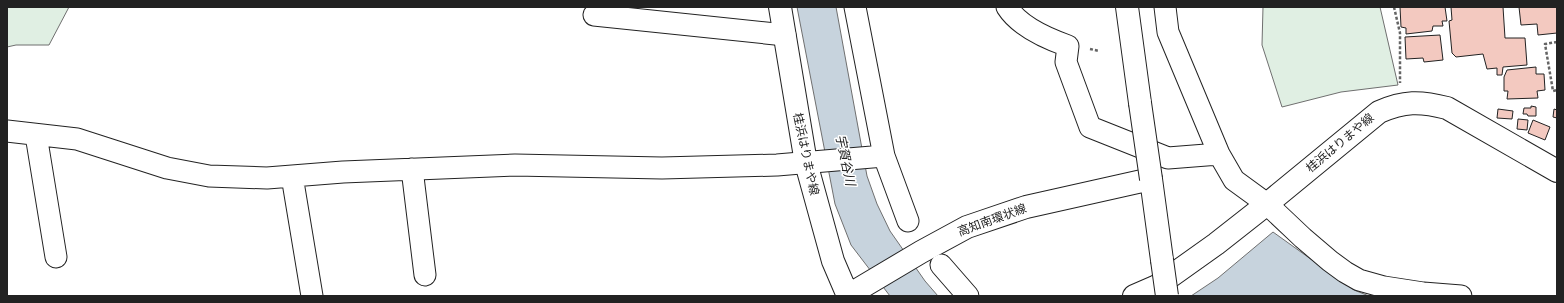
<svg xmlns="http://www.w3.org/2000/svg" width="1564" height="303" font-family="Manrope,'Noto Sans JP',sans-serif">
  <style>
    .green { fill: #e0efe3; stroke: #6f6f6f }
    .water { fill: #c7d3dd; stroke: #6f6f6f }
    .building { fill: #f3c9c0; stroke: #222 }
    .lines { fill: none; stroke-linecap: round; stroke-linejoin: round }
    .minor-casing { stroke: #222; stroke-width: 23 }
    .primary-casing { stroke: #222; stroke-width: 24 }
    .path { stroke: #646464; stroke-width: 2.5; stroke-dasharray: 3 2; stroke-linecap: butt }
    .minor { stroke: #fff; stroke-width: 21 }
    .primary { stroke: #fff; stroke-width: 22 }
    .primary-bridge-casing { stroke: #222; stroke-width: 24; stroke-linecap: butt }
    .primary-bridge { stroke: #fff; stroke-width: 22 }
    .labels { text-anchor: middle; stroke-width: 3; stroke-linejoin: round; paint-order: stroke }
    .street-label { font-size: 12px; fill: #222; stroke: #fff }
    .water-label { font-size: 13px; font-style: italic; fill: #222; stroke: #fff }
  </style>
  <rect width="100%" height="100%" fill="#fff"/>
  <!-- green -->
  <path class="green" d="M7,7H69L49,45H16L7,47Z
    M1263,7H1380L1398,85L1341,92L1282,107L1262,45Z"/>
  <!-- water -->
  <path class="water" d="M797,7H836L867,176L877,204L890,231L925,281L938,296H890L851,245L835,204Z
    M1273,232L1354,290L1369,296H1191L1218,278Z"/>
  <!-- building -->
  <path class="building" d="M1400,7H1445L1447,21H1442L1443,26H1433L1432,31L1406,34V28L1401,27Z
    M1451,7H1503L1505,38H1525L1527,65L1503,67L1502,75H1497V68L1487,69L1483,54L1456,57L1452,53L1449,21L1452,20Z
    M1519,7H1557V33L1538,35L1537,24L1521,25Z
    M1440,35L1443,60L1424,62L1423,58L1406,59L1405,37Z
    M1536,67V74H1544L1545,90L1537,91L1538,98L1507,99L1508,91H1504V77L1507,70Z
    M1531,106L1536,107V116H1528L1527,114H1523L1524,108H1531Z
    M1498,109L1513,111L1512,119L1497,118Z
    M1554,109L1557,110V118L1553,117Z
    M1518,119L1528,120L1527,130L1517,129Z
    M1533,120L1550,127L1545,140L1528,133Z"/>
  <g class="lines">
    <defs>
      <path id="minor" d="M855,7L884,156L908,221
        M1007,7C1019,26 1048,39 1068,46L1066,62L1090,127L1168,158L1219,154
        M1165,7L1168,32L1219,154L1234,180L1267,204L1303,238L1330,261L1345,272L1359,280L1384,287L1423,293L1461,296
        M594,15L785,35
        M7,131L77,139L167,168L209,176L267,178L343,172L515,165L662,168L777,165L884,156
        M36,135L56,257
        M412,169L425,275
        M292,176L312,296
        M941,265L968,296"/>
      <path id="primary" d="M780,7L806,163L833,261L848,296
        M1127,7L1140,103
        M847,296L921,252L967,227L1026,207L1151,179L1162,260
        M1134,296L1157,286L1216,244L1267,204L1379,112C1404,101 1420,101 1447,108L1557,171"/>
    </defs>
    <!-- minor casing -->
    <use href="#minor" class="minor-casing"/>
    <!-- primary casing -->
    <use href="#primary" class="primary-casing"/>
    <!-- path -->
    <path class="path" d="M1394,7L1400,33V83
      M1557,42L1545,44L1553,91L1557,90
      M1090,49L1099,51"/>
    <!-- minor -->
    <use href="#minor" class="minor"/>
    <!-- primary -->
    <use href="#primary" class="primary"/>
    <defs>
      <path id="primary-bridge" d="M1140,103L1151,179
        M1162,260L1167,296"/>
    </defs>
    <!-- primary-bridge casing -->
    <use href="#primary-bridge" class="primary-bridge-casing"/>
    <!-- primary-bridge -->
    <use href="#primary-bridge" class="primary-bridge"/>
  </g>
  <g class="labels">
    <!-- street labels -->
    <g class="street-label">
      <text transform="translate(1340 143) rotate(-40)" y="4">桂浜はりまや線</text>
      <text transform="translate(806 154) rotate(78)" y="4">桂浜はりまや線</text>
      <text transform="translate(992 220) rotate(-20)" y="4">高知南環状線</text>
    </g>
    <!-- water labels -->
    <g class="water-label">
      <text transform="translate(846 160) rotate(78)" y="5">宇賀谷川</text>
    </g>
  </g>
  <!-- border -->
  <rect width="1564" height="303" fill="none" stroke="#222222" stroke-width="16"/>
</svg>
